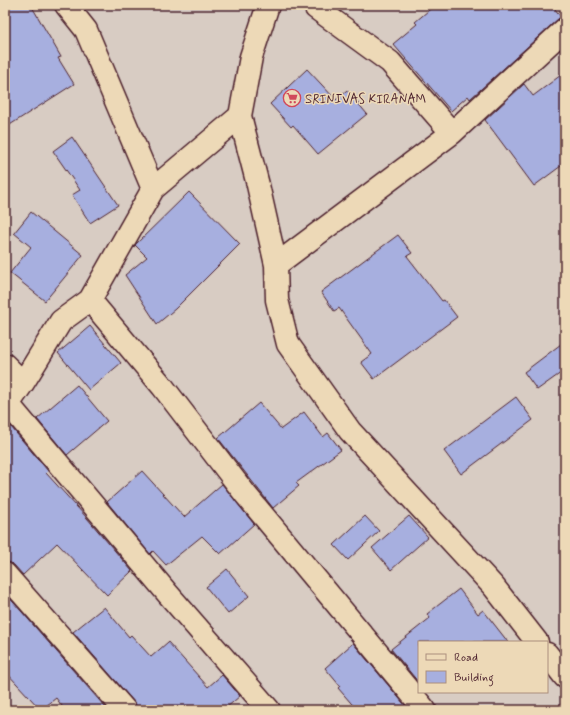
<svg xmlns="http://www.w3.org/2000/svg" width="570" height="715" font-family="Mynerve,sans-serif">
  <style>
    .building { fill: #a7afdf; stroke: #4a1f2b }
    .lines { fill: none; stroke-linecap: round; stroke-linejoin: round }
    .minor-casing { stroke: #4a1f2b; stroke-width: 25 }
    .minor { stroke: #edd9b7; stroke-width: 22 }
    .labels { text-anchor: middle; stroke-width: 3; stroke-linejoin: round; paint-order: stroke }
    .poi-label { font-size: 13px; fill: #4a1f2b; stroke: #edd9b7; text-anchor: start }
  </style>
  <rect width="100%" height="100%" fill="#d8ccc3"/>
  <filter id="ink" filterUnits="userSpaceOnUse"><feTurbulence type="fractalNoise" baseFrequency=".025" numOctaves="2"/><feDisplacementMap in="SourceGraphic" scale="8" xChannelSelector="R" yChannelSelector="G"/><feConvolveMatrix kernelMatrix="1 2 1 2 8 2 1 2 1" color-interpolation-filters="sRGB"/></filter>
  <g filter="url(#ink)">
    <!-- building -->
    <path class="building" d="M13,5H31L61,57L58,58L74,84L5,128V10Z
      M435,5H552L561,17L557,20L470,99L468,96L451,111L393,44L417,24L415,22Z
      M307,69L336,100L347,90L367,114L318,154L293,125L291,127L270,104Z
      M565,72V163L534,186L485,120L524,84L533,96Z
      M72,137L118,205L90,223L72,195L80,190L53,151Z
      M189,192L240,244L175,309L157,324L125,275L147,257L135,245Z
      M31,212L83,255L45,301L10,273L31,247L14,233Z
      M398,235L412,253L407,256L442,301L444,300L457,317L374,379L361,362L372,354L339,308L334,311L321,292Z
      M90,326L121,363L89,390L58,353Z
      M565,341V370L537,390L524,372Z
      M77,385L107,421L67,455L37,419Z
      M516,397L533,420L461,474L444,451Z
      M259,403L281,429L304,412L323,437L328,433L341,450L296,483L299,486L273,508L218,438Z
      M5,421H6L48,471L46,473L87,518L132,571L107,595L57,543L23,575L14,565L9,562H5Z
      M142,471L184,517L222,484L254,524L220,554L202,536L166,565L153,551L150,554L107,502Z
      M365,516L379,531L348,560L334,545Z
      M409,516L428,537L391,570L372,548Z
      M227,569L249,596L228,614L206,587Z
      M459,589L478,614L483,610L508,642H419V683L391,649L430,618L427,614Z
      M5,593L22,612L106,708L103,710H65L56,698L41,710L5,671Z
      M104,607L129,637L131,635L151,657L168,642L208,687L222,675L240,696L226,708L228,710H137L134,702L73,632Z
      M353,643L409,710H357L338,688L340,686L325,668Z"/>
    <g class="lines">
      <defs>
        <path id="minor" d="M66,5L86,30L153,189
          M268,5L251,57L240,116L258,185L276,265L277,300L288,344L350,431L494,587L537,642
          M452,133L565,29
          M276,265L452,133L390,62L316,8
          M90,300L163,387L246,495L425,710
          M5,365L23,383
          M9,405L168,594L269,710
          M5,409L23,383L61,321L90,300L153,189L240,116
          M5,574L125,710
          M547,654L565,677"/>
      </defs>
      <!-- minor casing -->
      <use href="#minor" class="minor-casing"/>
      <!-- minor -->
      <use href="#minor" class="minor"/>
    </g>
  </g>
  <!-- icons -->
  <defs>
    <symbol id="supermarket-ring" viewBox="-11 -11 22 22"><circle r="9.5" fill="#edd9b7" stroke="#d1495b" stroke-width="1.5"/><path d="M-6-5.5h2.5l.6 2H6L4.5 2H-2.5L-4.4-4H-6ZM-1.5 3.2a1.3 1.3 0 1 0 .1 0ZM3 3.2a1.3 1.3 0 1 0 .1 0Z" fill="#d1495b"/></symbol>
  </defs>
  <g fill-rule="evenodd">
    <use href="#supermarket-ring" x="282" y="88" width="20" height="20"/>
  </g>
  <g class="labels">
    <!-- poi labels -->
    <g class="poi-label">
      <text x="305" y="103">SRINIVAS KIRANAM</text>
    </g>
  </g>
  <!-- margin -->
  <rect width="570" height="715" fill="none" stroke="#edd9b7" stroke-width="20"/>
  <rect x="10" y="10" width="550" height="695" fill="none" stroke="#4a1f2b" stroke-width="1.5" filter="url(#ink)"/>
  <!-- legend -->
  <rect x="418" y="641" width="130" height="52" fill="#edd9b7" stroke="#ac8f7f"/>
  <rect x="426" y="654" width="20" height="6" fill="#edd9b7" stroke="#ac8f7f"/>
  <text x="454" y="661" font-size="12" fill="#4a1f2b">Road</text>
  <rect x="426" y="671" width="20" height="12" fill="#a7afdf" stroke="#ac8f7f"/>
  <text x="454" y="681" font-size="12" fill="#4a1f2b">Building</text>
</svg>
